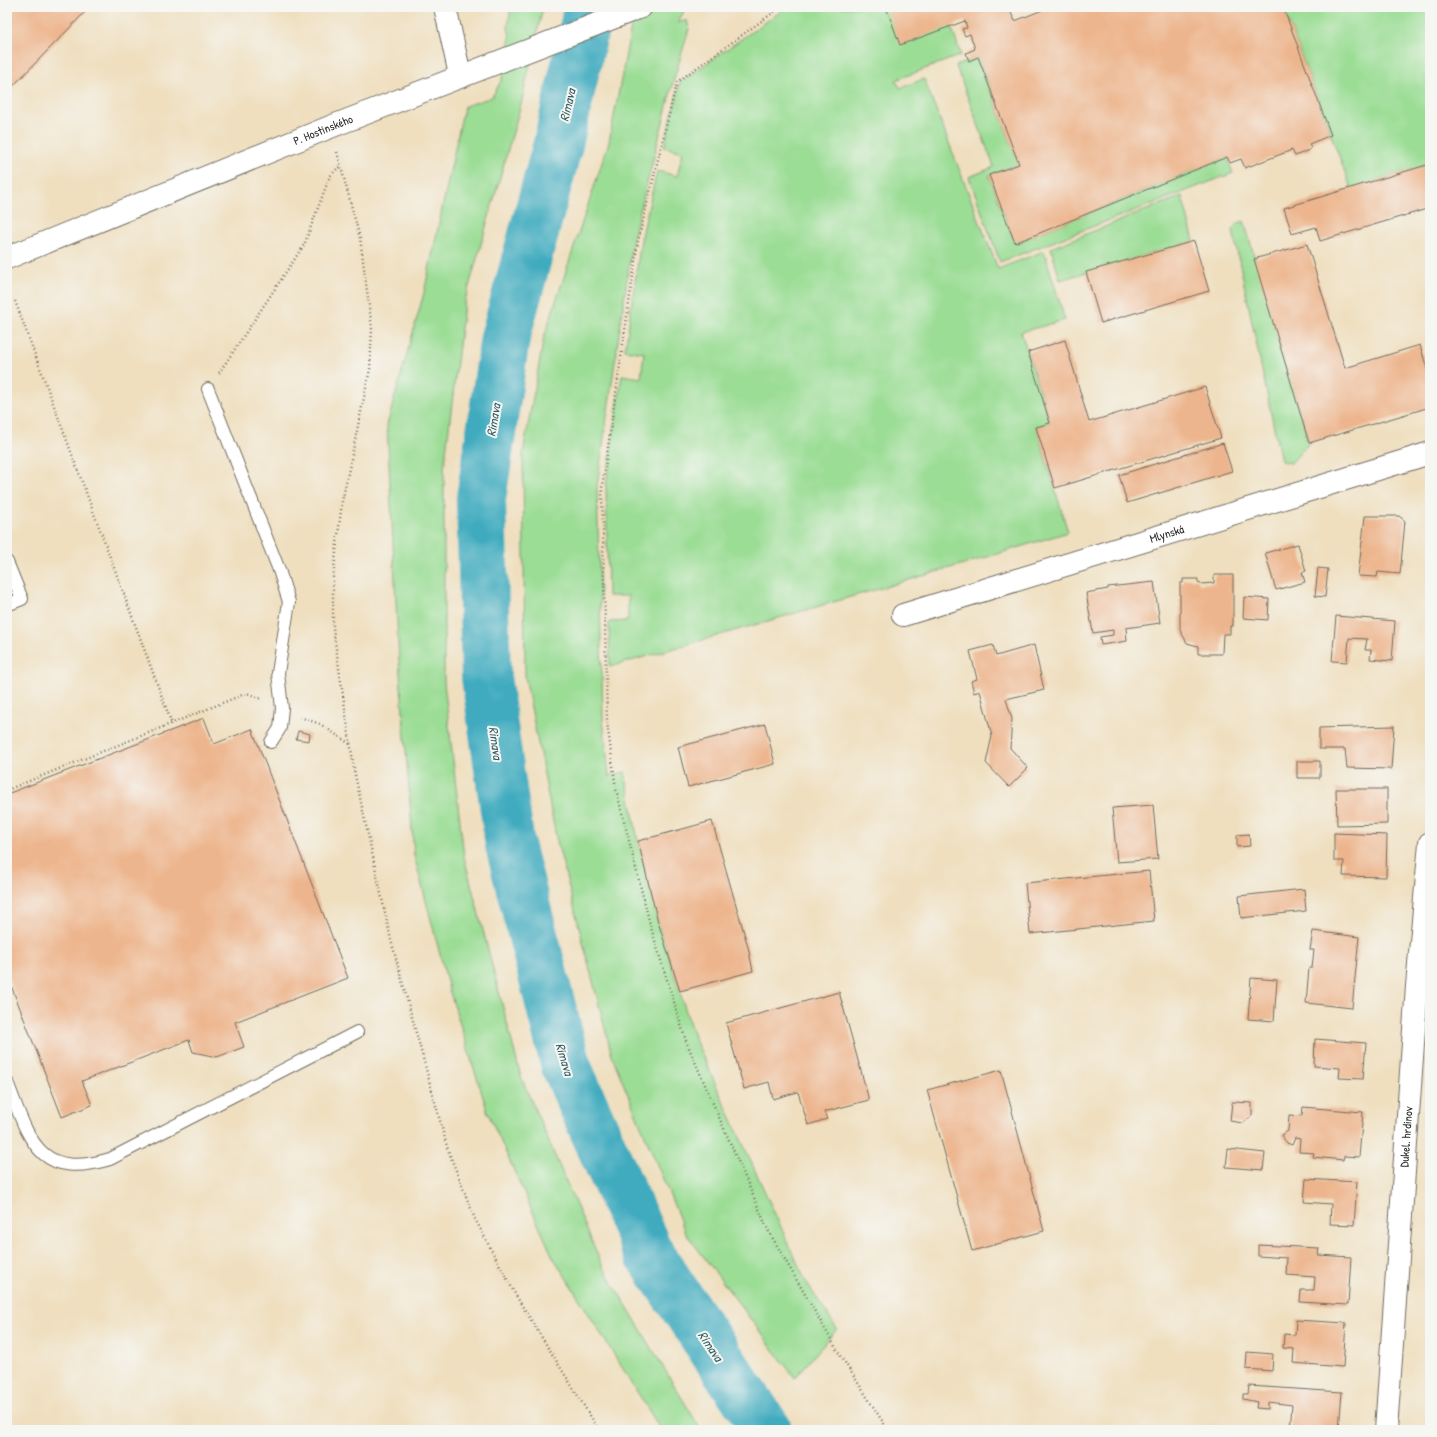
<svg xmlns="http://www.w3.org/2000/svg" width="1437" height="1437" font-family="'Patrick Hand',sans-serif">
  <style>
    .green { fill: #9bdd95; stroke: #638460 }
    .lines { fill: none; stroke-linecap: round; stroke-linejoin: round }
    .river { stroke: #40abbf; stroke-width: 50 }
    .building { fill: #edb58d }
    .service-casing { stroke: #706a5f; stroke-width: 14 }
    .minor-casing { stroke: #706a5f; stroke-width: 24 }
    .tertiary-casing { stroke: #706a5f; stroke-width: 24 }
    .path { stroke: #706a5f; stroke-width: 2.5; stroke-dasharray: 1 3; stroke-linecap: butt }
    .service { stroke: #fff; stroke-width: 12 }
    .minor { stroke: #fff; stroke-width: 22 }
    .tertiary { stroke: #fff; stroke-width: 22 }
    .labels { text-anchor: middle; stroke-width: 4; stroke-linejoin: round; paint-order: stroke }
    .street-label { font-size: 12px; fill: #2b2b2b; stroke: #f6f6f2 }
    .water-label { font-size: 13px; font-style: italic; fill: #335e66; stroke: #f6f6f2 }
  </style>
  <rect width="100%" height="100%" fill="#f6f6f2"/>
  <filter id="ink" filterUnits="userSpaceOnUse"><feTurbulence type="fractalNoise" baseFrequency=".025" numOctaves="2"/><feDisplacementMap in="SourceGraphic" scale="8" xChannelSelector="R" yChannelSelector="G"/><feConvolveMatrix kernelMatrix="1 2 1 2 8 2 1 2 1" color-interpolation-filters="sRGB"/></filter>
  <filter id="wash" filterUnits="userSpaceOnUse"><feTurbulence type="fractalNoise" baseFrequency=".012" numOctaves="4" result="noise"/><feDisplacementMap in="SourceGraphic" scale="16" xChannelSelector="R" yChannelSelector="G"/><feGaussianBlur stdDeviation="0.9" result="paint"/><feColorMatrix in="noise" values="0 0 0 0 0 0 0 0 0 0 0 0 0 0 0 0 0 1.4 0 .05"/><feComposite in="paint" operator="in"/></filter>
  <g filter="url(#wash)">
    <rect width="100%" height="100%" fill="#efdfbf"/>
    <!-- green -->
    <path class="green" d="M511,7H543L521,104L464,304L444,469V682L464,857L521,1077L602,1265L701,1430H661L552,1255L488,1113L449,989L414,855L399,661L387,425L424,293L462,116L465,106L492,97L502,79L510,37L508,27Z
      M635,7H686L678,23L687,20L689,29L674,79L633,238L597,486L603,718L609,776L625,772L638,841L658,922L694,1037L806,1282L837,1329L795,1378L685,1232L612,1056L556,837L525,676L523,453L544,337L609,142Z
      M787,7H886L951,26L961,55L896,80L900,88L924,79L998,269L1044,251L1065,320L1021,332L1050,423L1036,427L1068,532L981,559L610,667L609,622L628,621V596H608L606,485L622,375L641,378L644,353L625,350L641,240L657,171L677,176L683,152L664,147L680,82Z
      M1283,7H1430V164L1351,188Z
      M978,57L1019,164L989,175L1015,243L1227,157L1233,173L1000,262L969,177L994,167L956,66Z
      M1182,196L1194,241L1060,280L1051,248Z
      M1244,221L1309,443L1291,463L1281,461L1233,231L1236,224Z"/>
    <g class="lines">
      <!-- river -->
      <path class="river" d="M589,7L558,144L505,338L481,499L486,677L510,845L566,1066L648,1252L767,1430"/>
    </g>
    <g id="blocks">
      <!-- building -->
      <path class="building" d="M11,7H90L12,87L7,82V11Z
        M886,7H1008L1015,21L1050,7H1283L1331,135L1309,144L1311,149L1295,156L1292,150L1245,168L1241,159L1230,163L1227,157L1015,243L989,175L1019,164L978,57L969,61L966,53L975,49L970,34L965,36L962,29L967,28L965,21L900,45Z
        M1430,164V208L1320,241L1316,227L1292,234L1284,208Z
        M1194,241L1209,291L1101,323L1086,272Z
        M1307,244L1345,368L1420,345L1430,379V407L1309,443L1254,259Z
        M1065,340L1089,422L1205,387L1221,438L1055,488L1036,427L1050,423L1028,352Z
        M1223,443L1232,471L1127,503L1119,475Z
        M1365,516H1399L1405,521L1400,574L1378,572L1377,577L1358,576Z
        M1298,544L1306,571L1302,572L1305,582L1276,590L1265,553Z
        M1318,568L1328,569L1325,597L1315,596Z
        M1214,575H1233V626H1230V634H1223L1222,654H1198V646L1187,643L1180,630V583H1183V579H1198V583L1201,584L1214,583Z
        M1154,582L1160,623L1126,628L1127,641L1101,645L1100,637L1113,635V630L1093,633L1086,593L1108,589V587Z
        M1244,597L1269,599L1268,620L1243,618Z
        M1336,616L1395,621L1392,661L1370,659L1371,650H1365L1367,639L1349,638L1347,662L1332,661Z
        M993,645L996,656L1034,645L1044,690L1006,699L1012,719L1010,748L1028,768L1009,787L986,763L992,736L980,691L974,693L971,681L977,679L970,651Z
        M204,718L214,744L252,729L348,978L235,1022L244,1047L217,1057L193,1052L189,1040L82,1081L92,1105L62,1117L7,975V794Z
        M765,724L775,764L688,787L678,747Z
        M1394,726L1391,769L1347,768L1345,749H1319V728Z
        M298,731L310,734L309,741L296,739Z
        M1297,761H1320V778H1297Z
        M1336,789H1387V824L1337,825Z
        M1153,805L1158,859L1117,862L1112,808Z
        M712,821L748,947L753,971L680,991L658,922L638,841Z
        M1334,833L1387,835L1386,877L1343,876L1344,861H1334Z
        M1249,834L1250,846L1237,847V835Z
        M1149,871L1154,921L1030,934L1025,883Z
        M1304,889L1306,911L1241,918L1239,896Z
        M1313,931L1359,937L1352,1008L1306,1003L1309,968H1312L1314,950H1310Z
        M1251,978L1277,980L1274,1021L1248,1019Z
        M839,992L869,1100L824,1112L827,1119L808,1125L798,1092L773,1099L769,1082L744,1089L726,1023Z
        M1315,1039L1366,1043L1363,1079L1339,1078L1340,1068L1314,1066Z
        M1001,1070L1044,1231L972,1251L927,1090Z
        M1232,1102L1252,1103V1116L1243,1123L1230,1121Z
        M1303,1107L1363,1112L1359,1157L1344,1156L1343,1160L1313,1157L1314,1153L1299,1152L1300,1139L1295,1138L1292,1145L1287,1143L1281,1135L1288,1131L1289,1115L1302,1116Z
        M1228,1149L1265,1153L1263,1170L1226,1167Z
        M1306,1179L1357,1182L1354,1225L1330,1224L1331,1204L1304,1202Z
        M1258,1245L1319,1248L1318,1255L1351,1257L1348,1305L1300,1302L1301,1290H1314L1315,1277L1286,1275L1287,1258L1258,1256Z
        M1296,1320L1346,1323L1343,1367L1293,1363L1294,1349L1283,1348L1284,1334L1295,1335Z
        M1247,1352L1273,1354L1272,1371L1246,1369Z
        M1249,1386L1342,1392L1339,1430H1290L1292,1405L1268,1402V1409L1256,1408L1257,1402L1243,1399V1394H1248Z"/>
    </g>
  </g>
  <g filter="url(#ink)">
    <use href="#blocks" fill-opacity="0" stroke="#706a5f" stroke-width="1"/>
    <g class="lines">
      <defs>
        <path id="service" d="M208,389L279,570L289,602L278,673L282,708L280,728L271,742
          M7,562L22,599L7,605
          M7,1082C29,1138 37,1181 110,1159L357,1032"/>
        <g id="minor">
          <path d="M445,7L460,75"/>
          <path id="s1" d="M903,615L1430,453"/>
          <path id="s2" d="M1386,1430L1417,986L1430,843"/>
        </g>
        <g id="tertiary">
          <path id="s3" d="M7,258L330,127L641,7"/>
        </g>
      </defs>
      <!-- service casing -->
      <use href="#service" class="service-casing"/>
      <!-- minor casing -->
      <use href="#minor" class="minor-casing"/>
      <!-- tertiary casing -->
      <use href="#tertiary" class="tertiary-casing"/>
      <!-- path -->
      <path class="path" d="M781,7L677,82L638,241L602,488L607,722L616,789L651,928L686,1041L768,1230L837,1350L888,1430
        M337,152L360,238L372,328L370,369L342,502L333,577V628L355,775L391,940L448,1150L475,1219L515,1294L599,1430
        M15,301L172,724
        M219,373L304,245L330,176L340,166
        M300,717L320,724L350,744
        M7,790L247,693L261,699"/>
      <!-- service -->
      <use href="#service" class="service"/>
      <!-- minor -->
      <use href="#minor" class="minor"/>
      <!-- tertiary -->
      <use href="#tertiary" class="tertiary"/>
    </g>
  </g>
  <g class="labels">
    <!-- street labels -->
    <g class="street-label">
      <text dy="4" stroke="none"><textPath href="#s3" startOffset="341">P. Hostinského</textPath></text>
      <text dy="4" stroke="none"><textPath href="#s1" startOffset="276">Mlynská</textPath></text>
      <text dy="4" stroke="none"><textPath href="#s2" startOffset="294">Dukel. hrdinov</textPath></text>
    </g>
    <!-- water labels -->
    <g class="water-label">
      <text transform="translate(567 105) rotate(-77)" y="5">Rimava</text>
      <text transform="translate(493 420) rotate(-81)" y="5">Rimava</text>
      <text transform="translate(496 743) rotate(82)" y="5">Rimava</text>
      <text transform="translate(565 1059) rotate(73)" y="5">Rimava</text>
      <text transform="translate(711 1346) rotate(56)" y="5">Rimava</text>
    </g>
  </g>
  <!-- margin -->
  <rect width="1437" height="1437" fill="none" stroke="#f6f6f2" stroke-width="24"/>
</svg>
